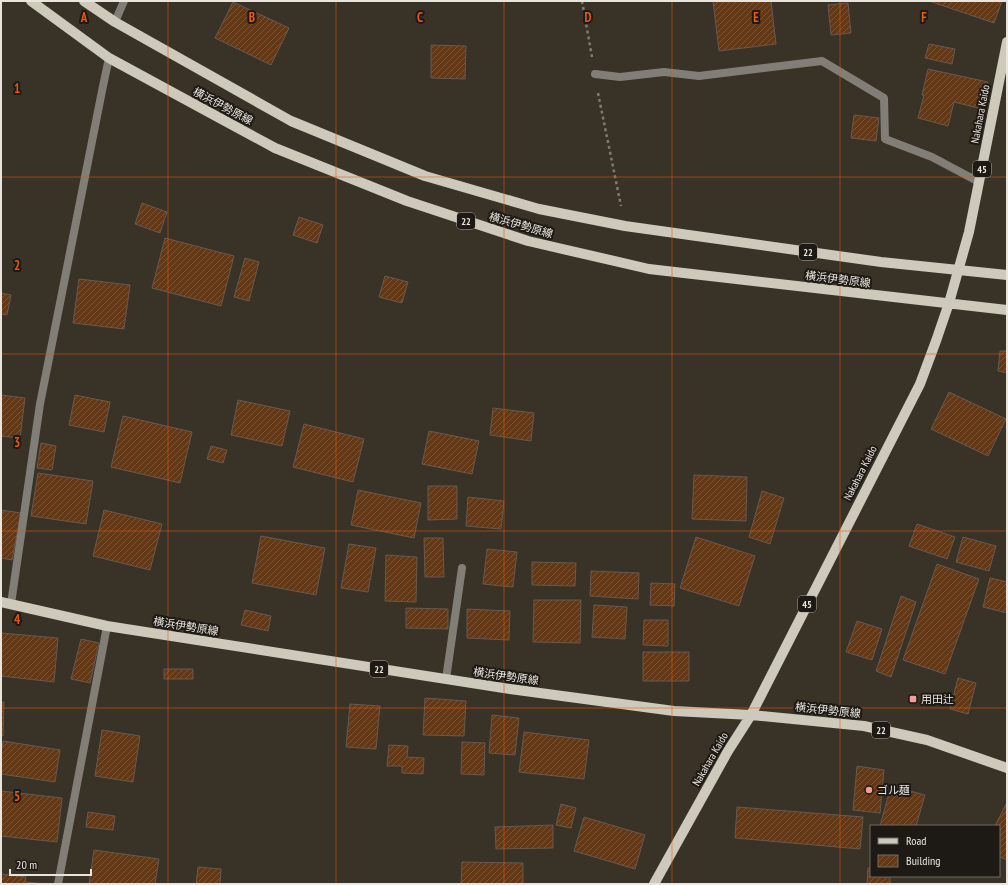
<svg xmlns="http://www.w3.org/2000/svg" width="1008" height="885" font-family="'PT Sans Narrow','Noto Sans JP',sans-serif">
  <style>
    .building { fill: url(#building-hatch); stroke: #675950 }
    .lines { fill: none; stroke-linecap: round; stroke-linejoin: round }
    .path { stroke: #807a70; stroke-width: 2.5; stroke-dasharray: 3 3; stroke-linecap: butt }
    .lane { stroke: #807e77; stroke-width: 8 }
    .primary { stroke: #cdc9bb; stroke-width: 10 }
    .grid { fill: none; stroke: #e8590c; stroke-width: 1; stroke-opacity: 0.55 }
    .poi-dot { fill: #f59b9c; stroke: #1d1a15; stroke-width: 1.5 }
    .labels { text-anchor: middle; stroke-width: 4; stroke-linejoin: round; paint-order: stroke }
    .shield { fill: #1d1a15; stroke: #aca8a1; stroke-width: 1 }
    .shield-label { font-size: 10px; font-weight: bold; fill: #e9e5dd }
    .street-label { font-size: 11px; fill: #e9e5dd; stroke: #1d1a15 }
    .poi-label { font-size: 11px; fill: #e9e5dd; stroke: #1d1a15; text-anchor: start }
    .grid-label { font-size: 13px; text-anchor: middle; font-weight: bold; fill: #e8590c; stroke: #1d1a15; stroke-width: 4; stroke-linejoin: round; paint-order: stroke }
  </style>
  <defs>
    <pattern id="building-hatch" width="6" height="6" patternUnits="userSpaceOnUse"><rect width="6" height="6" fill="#633816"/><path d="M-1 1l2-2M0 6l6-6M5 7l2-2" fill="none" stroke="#795537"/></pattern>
  </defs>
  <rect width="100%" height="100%" fill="#393226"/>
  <!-- building -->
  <path class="building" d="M713,1H771L776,44L719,51Z
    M929,1H1002L994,23Z
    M233,2L289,28L271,65L215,38Z
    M848,3L851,33L831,35L828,5Z
    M929,44L955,49L952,64L925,58Z
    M431,45L466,46L465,79L431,78Z
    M928,69L988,82L982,109L954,102L948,126L918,118L924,95H922Z
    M854,115L879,118L876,141L851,138Z
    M142,203L167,212L160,233L135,224Z
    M299,217L323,225L317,243L293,235Z
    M165,238L234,256L221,306L152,288Z
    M245,258L259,262L249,301L234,297Z
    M385,276L408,282L402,303L379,297Z
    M79,279L130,285L124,329L73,323Z
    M1,293L11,295L7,315L1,314Z
    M1000,351H1007V373L998,371Z
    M949,392L1006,419L988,456L931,429Z
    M1,395L25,398L20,438L1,436Z
    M75,395L110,402L104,432L69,425Z
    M238,400L290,411L282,446L231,435Z
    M493,408L534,413L531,441L490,435Z
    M123,416L192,432L180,483L111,467Z
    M304,424L364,439L353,482L293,467Z
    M429,431L479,441L472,474L422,464Z
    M41,443L56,446L52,470L37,468Z
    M211,446L227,450L223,463L207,459Z
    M38,473L93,481L86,524L31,516Z
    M694,475L747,477L746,521L692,519Z
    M428,486H457V519L428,520Z
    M358,490L421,503L414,538L351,525Z
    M762,491L784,498L770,544L749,537Z
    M468,497L504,501L501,529L466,526Z
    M1,510L21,513L12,560L1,558Z
    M104,510L162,524L150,570L93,556Z
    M917,524L955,537L947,559L909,546Z
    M261,536L325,548L316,595L252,583Z
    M696,537L755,556L739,606L680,588Z
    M963,537L996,546L989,571L956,562Z
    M424,538H443L444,577H425Z
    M349,544L376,548L368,592L341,588Z
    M487,549L517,552L513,587L483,584Z
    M386,555L417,557L416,602L385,601Z
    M532,562L576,563L575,586L532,585Z
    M937,564L979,579L945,674L903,660Z
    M591,571L639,573L638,599L590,596Z
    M990,578L1007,582V613L983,607Z
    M651,583L675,584L674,606L650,605Z
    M901,596L916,602L891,677L876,671Z
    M534,600H581L580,643L533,642Z
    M594,605L627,607L625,639L592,637Z
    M406,608L448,609V629L406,628Z
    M467,609L510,611L509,640L467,638Z
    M245,610L271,616L268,631L241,625Z
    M644,620H668V646L643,645Z
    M857,621L882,629L872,660L846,652Z
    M1,633L58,638L54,682L1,676Z
    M81,639L99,643L90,683L71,679Z
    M643,652H689V681H643Z
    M164,669H193V679H164Z
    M958,678L976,683L968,714L950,709Z
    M425,698L466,701L464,736L423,735Z
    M1,702H4L3,736H1Z
    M350,704L380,706L376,749L346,747Z
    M492,715L519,718L515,755L489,753Z
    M102,730L140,736L133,782L95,776Z
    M524,732L589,740L584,779L519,772Z
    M3,741L60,750L55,782L1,774V754Z
    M462,742L485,743L484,775L461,774Z
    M389,745L408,746L407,757L424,758L423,774L402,773V766H387Z
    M857,766L884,770L880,813L853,810Z
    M891,786L925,795L916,826H880Z
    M1,791L62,798L57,842L1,836Z
    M1007,802V860L1000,857L999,859V826H995Z
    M561,804L576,808L571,828L556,825Z
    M737,807L863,817L860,849L735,838Z
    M88,812L115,816L113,830L86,827Z
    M584,817L645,835L635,869L574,851Z
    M553,825V848L496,849L495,827Z
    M94,850L159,859L155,884H89Z
    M462,862L523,863V884H461Z
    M198,867L221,869L220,884H196Z
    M868,868H871V876H890V884H867Z
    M1,874L26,877L25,882L46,884H1Z"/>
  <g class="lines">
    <!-- path -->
    <path class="path" d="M582,1L592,57
      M598,93L621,206"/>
    <!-- lane -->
    <path class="lane" d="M115,22L124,1
      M595,74L620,77L664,72L699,76L822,61L884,98L885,139L932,157L979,182
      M11,604L40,404L103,86L109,58
      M446,679L462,568
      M58,884L107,626"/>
    <!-- primary -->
    <path class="primary" d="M31,1L109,58L275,148L407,201L528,241L649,269L1007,310
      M84,1L115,22L291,121L425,176L539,209L625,226L881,262L1007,275
      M1,602L107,626L510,689L674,711L751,715L864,726L927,740L1007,768
      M654,884L728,751L751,715L920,384L936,341L949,303L969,232L1007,42"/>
  </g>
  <!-- grid -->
  <path class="grid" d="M168,1V884M336,1V884M504,1V884M672,1V884M840,1V884M1,177H1007M1,354H1007M1,531H1007M1,708H1007"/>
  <!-- markers -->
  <g class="poi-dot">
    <rect x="909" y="695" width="8" height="8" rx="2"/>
    <circle cx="869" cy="790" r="4"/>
  </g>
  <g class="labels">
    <!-- shield labels -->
    <g class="shield">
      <rect x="973" y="161" width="18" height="16" rx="3"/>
      <rect x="457" y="213" width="18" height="16" rx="3"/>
      <rect x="799" y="244" width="18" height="16" rx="3"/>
      <rect x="798" y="596" width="18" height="16" rx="3"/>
      <rect x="370" y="661" width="18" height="16" rx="3"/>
      <rect x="872" y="722" width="18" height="16" rx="3"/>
    </g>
    <g class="shield-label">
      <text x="982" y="173">45</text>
      <text x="466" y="225">22</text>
      <text x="808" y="256">22</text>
      <text x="807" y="608">45</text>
      <text x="379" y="673">22</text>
      <text x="881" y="734">22</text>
    </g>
    <!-- street labels -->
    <g class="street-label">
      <text transform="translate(223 106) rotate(28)" y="4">横浜伊勢原線</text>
      <text transform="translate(980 114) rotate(-79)" y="4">Nakahara Kaido</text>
      <text transform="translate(521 225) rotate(16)" y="4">横浜伊勢原線</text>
      <text transform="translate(838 279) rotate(7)" y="4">横浜伊勢原線</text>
      <text transform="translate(860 473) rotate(-63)" y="4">Nakahara Kaido</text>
      <text transform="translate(186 626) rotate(9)" y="4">横浜伊勢原線</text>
      <text transform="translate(506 676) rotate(8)" y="4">横浜伊勢原線</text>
      <text transform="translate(828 710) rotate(6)" y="4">横浜伊勢原線</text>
      <text transform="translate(710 759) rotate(-60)" y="4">Nakahara Kaido</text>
    </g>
    <!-- poi labels -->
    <g class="poi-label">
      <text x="921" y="703">用田辻</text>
      <text x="877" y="794">ゴル麺</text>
    </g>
  </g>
  <g class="grid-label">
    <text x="84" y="22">A</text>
    <text x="252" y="22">B</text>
    <text x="420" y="22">C</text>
    <text x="588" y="22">D</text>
    <text x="756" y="22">E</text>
    <text x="924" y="22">F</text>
    <text x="17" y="93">1</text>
    <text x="17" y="270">2</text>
    <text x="17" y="447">3</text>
    <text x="17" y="624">4</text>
    <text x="17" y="801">5</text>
  </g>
  <!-- border -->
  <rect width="1008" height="885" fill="none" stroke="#e9e5dd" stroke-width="4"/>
  <!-- legend -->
  <rect x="870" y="825" width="130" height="52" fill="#1d1a15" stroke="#6f6b65"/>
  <rect x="878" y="838" width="20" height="6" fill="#cdc9bb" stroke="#6f6b65"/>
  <text x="906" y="845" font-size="12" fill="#e9e5dd">Road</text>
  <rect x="878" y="855" width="20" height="12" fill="url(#building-hatch)" stroke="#6f6b65"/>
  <text x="906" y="865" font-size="12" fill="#e9e5dd">Building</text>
  <!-- scale -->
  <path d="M10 869v6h81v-6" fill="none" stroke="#e9e5dd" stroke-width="2"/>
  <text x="16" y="869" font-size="12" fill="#e9e5dd" stroke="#1d1a15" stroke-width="3" paint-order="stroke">20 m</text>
</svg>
